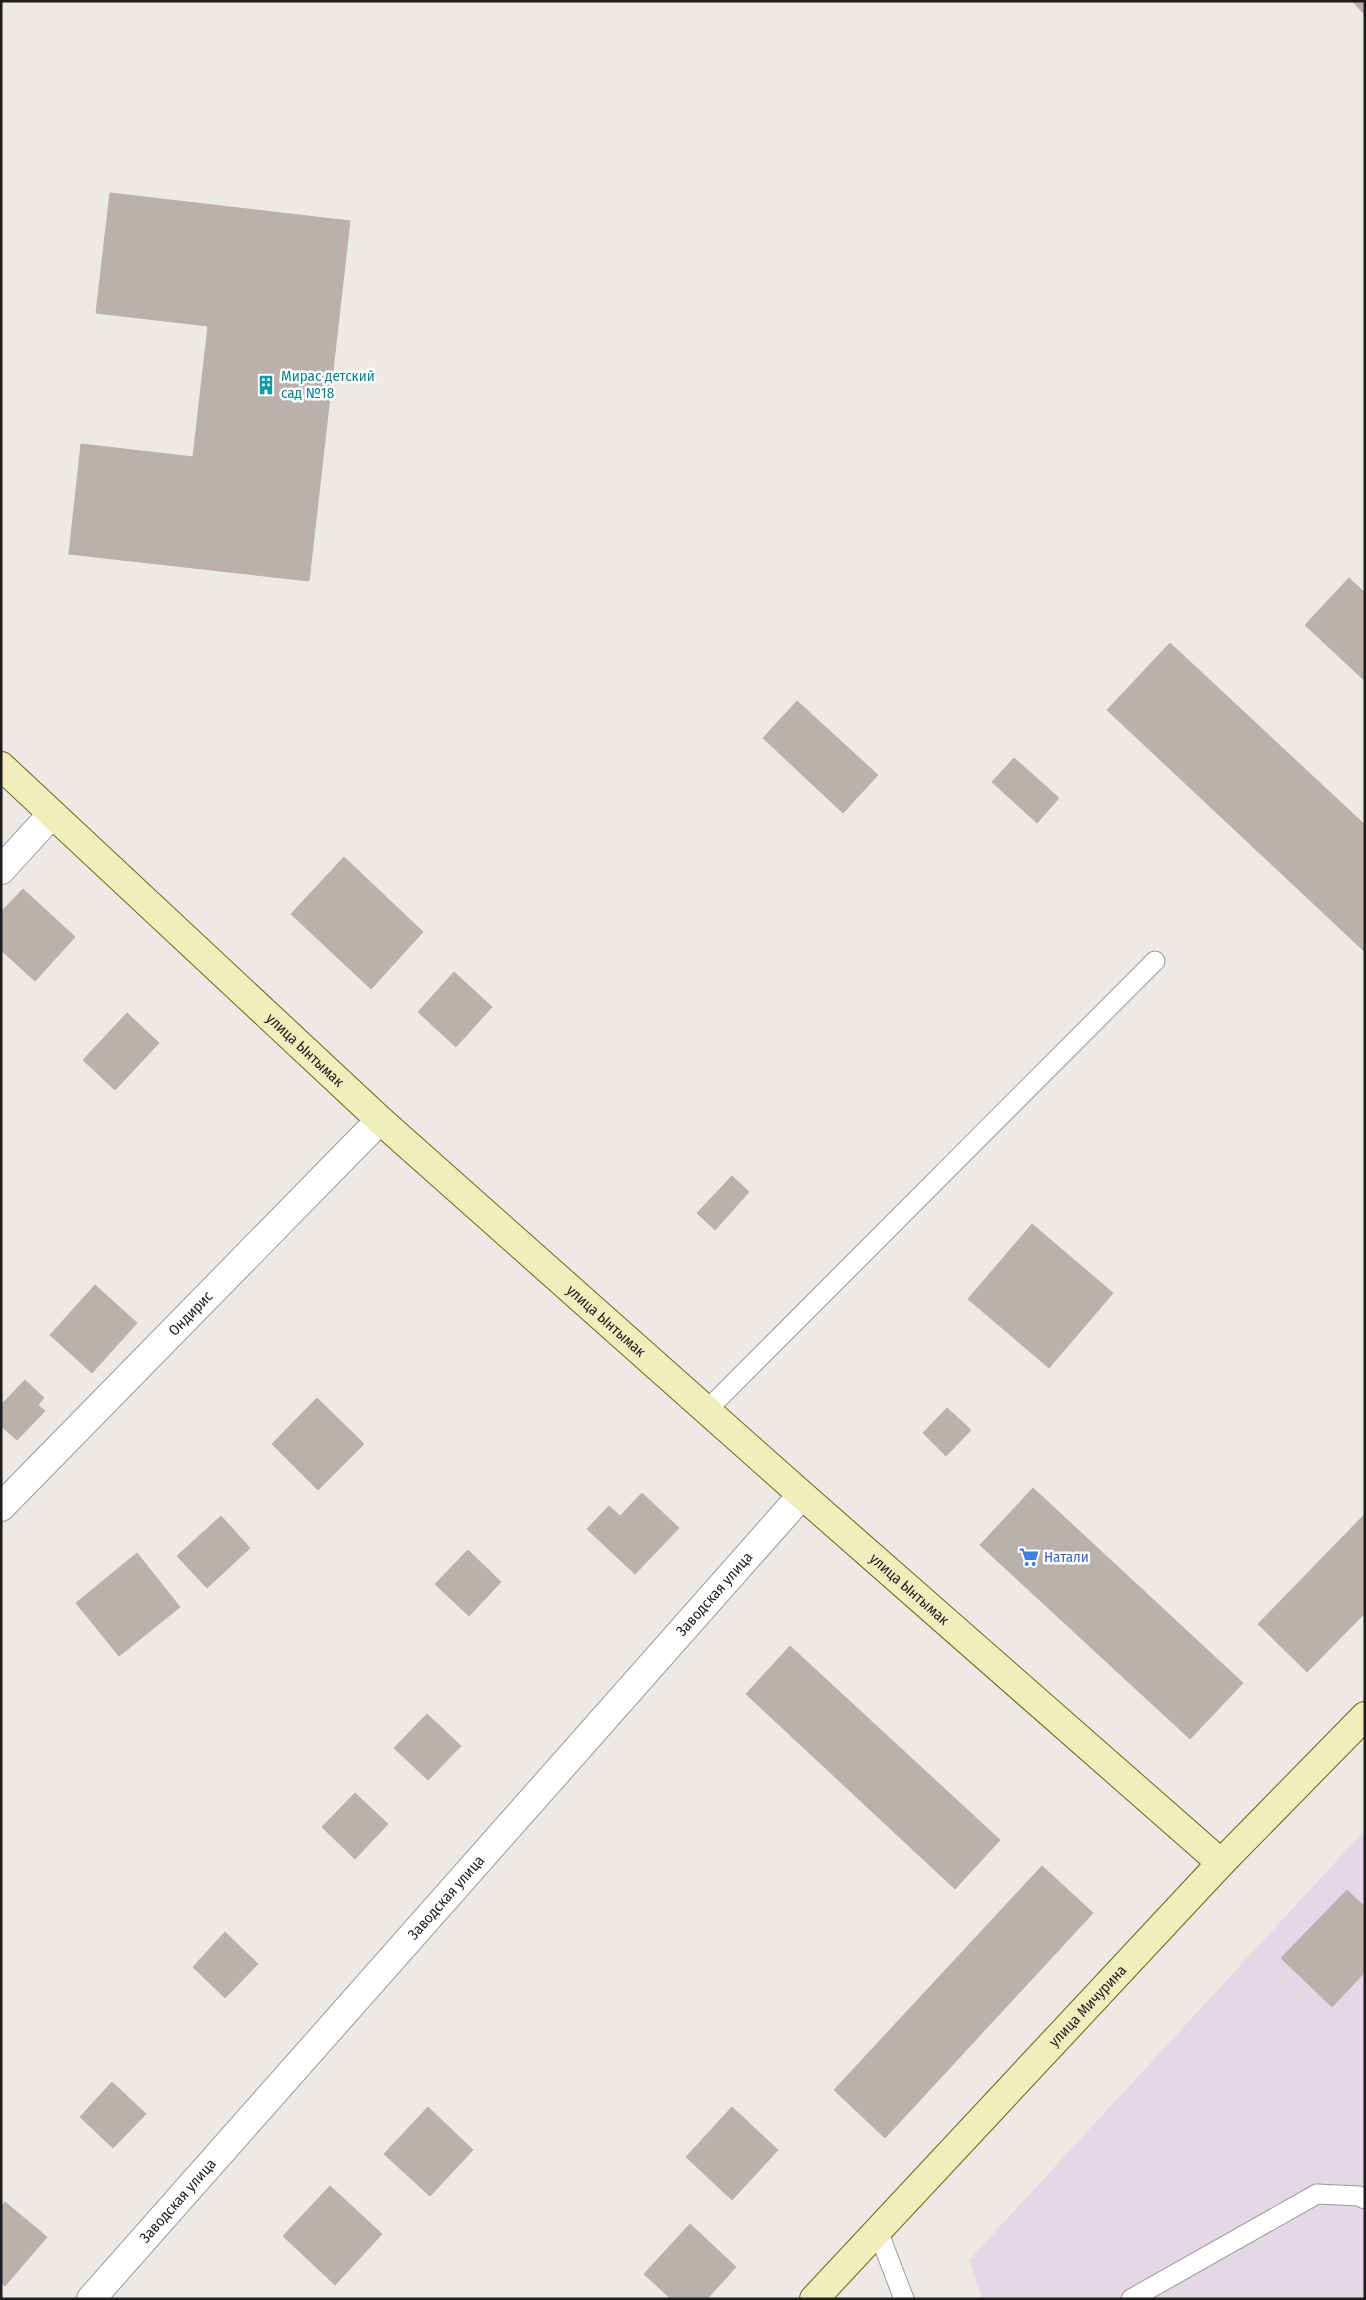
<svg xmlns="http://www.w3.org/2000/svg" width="1366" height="2300" font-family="'Fira Sans Condensed',sans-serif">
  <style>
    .industrial { fill: #e5d7e5 }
    .building { fill: #bab1ad; stroke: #bdaea8 }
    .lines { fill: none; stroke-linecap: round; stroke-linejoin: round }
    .lane-casing { stroke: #9a9a9a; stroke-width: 21 }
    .street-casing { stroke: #9a9a9a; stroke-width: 30 }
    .secondary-casing { stroke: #686410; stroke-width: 30 }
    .lane { stroke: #fff; stroke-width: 19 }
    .street { stroke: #fff; stroke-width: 28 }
    .secondary { stroke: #f2edbd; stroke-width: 28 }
    .labels { text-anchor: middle; stroke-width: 5; stroke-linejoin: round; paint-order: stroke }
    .culture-label { font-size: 15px; fill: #0d838f; stroke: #fff; text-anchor: start }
    .street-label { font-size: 15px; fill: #1d1d1d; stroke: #fff }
    .shop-label { font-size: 15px; fill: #366cbe; stroke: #fff; text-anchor: start }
  </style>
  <rect width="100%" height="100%" fill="#ede9e4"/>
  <!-- industrial -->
  <path class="industrial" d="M1365,1830V2299H982L969,2260Z"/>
  <!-- building -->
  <path class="building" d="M1352,1H1365V15Z
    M110,193L350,221L309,581L69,554L81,444L193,457L208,326L96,313Z
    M1349,578L1365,593V681L1305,625Z
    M1170,643L1365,825V952L1107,710Z
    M797,701L878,775L843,813L763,738Z
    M1014,758L1059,798L1037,823L992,782Z
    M344,857L423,932L371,989L291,914Z
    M23,889L75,937L35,981L1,950V912Z
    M454,972L492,1007L456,1047L418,1012Z
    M127,1013L159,1043L115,1090L83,1060Z
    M732,1176L749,1192L715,1230L697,1213Z
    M1032,1224L1113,1293L1049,1368L968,1299Z
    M95,1285L137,1323L92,1373L50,1335Z
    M25,1380L44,1398L38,1405L45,1411L17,1440L1,1426V1405Z
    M317,1398L364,1444L318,1490L272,1444Z
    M947,1408L971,1430L946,1456L923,1433Z
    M1033,1488L1243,1683L1190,1739L980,1545Z
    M642,1493L679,1528L635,1574L587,1529L609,1506L620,1516Z
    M1365,1514V1613L1307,1672L1258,1624Z
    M221,1516L250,1548L207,1588L177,1556Z
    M468,1550L501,1582L469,1616L435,1584Z
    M137,1553L180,1607L119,1656L76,1603Z
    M790,1646L1000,1840L955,1889L746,1694Z
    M427,1714L461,1746L428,1780L394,1748Z
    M355,1793L388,1824L355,1859L322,1827Z
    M1042,1866L1093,1913L885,2138L834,2090Z
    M1347,1890L1365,1907V1972L1332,2007L1281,1958Z
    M225,1932L258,1964L225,1998L193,1967Z
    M112,2082L146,2114L113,2148L80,2117Z
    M428,2107L473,2150L430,2196L384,2154Z
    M732,2107L778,2150L732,2200L686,2157Z
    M330,2186L382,2234L335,2285L283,2236Z
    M5,2202L47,2237L5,2286L1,2282V2207Z
    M690,2224L736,2267L707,2299H671L644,2274Z"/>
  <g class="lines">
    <defs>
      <path id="lane" d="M707,1410L1155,961
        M878,2231L904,2299
        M1131,2299L1317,2194L1359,2196L1365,2199"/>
      <g id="street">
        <path d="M1,870L52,814"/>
        <path id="s1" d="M1,1507L380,1120"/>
        <path id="s2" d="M91,2299L802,1495"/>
      </g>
      <g id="secondary">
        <path id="s3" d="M1,766L380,1120L802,1495L1221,1863"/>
        <path id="s4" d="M814,2299L1221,1863L1365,1716"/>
      </g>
    </defs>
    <!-- lane casing -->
    <use href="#lane" class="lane-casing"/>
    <!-- street casing -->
    <use href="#street" class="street-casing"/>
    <!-- secondary casing -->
    <use href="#secondary" class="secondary-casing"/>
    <!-- lane -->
    <use href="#lane" class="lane"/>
    <!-- street -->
    <use href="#street" class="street"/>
    <!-- secondary -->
    <use href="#secondary" class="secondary"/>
  </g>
  <!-- icons -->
  <defs>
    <symbol id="building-bare" viewBox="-9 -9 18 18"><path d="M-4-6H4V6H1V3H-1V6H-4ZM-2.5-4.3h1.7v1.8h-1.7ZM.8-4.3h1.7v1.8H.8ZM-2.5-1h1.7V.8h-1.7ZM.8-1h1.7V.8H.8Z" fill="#0f9aa8" stroke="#fff" stroke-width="2.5" paint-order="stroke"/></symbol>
    <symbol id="supermarket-bare" viewBox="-9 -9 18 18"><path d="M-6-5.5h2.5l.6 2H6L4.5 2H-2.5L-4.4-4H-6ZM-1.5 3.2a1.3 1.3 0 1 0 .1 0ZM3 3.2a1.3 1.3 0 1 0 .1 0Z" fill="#3f7fe0" stroke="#fff" stroke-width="2.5" paint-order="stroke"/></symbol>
  </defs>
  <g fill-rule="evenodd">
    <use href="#building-bare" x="252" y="371" width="28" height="28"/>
    <use href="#supermarket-bare" x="1015" y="1543" width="28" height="28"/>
  </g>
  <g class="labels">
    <!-- culture labels -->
    <g class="culture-label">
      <text x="281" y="381">Мирас детский<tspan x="281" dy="17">сад №18</tspan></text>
    </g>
    <!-- street labels -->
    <g class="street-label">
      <text dy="5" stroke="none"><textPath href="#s3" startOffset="416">улица Ынтымак</textPath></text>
      <text dy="5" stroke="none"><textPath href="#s1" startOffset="271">Ондирис</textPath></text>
      <text dy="5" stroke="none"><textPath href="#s3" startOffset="821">улица Ынтымак</textPath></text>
      <text dy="5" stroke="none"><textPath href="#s3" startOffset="1226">улица Ынтымак</textPath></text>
      <text dy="5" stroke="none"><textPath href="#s2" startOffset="941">Заводская улица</textPath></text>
      <text dy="5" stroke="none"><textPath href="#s2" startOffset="536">Заводская улица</textPath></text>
      <text dy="5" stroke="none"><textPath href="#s4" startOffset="401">улица Мичурина</textPath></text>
      <text dy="5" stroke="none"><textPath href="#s2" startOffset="131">Заводская улица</textPath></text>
    </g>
    <!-- shop labels -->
    <g class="shop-label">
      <text x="1044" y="1562">Натали</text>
    </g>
  </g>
  <!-- border -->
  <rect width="1366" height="2300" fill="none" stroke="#1d1d1d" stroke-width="5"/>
</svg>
